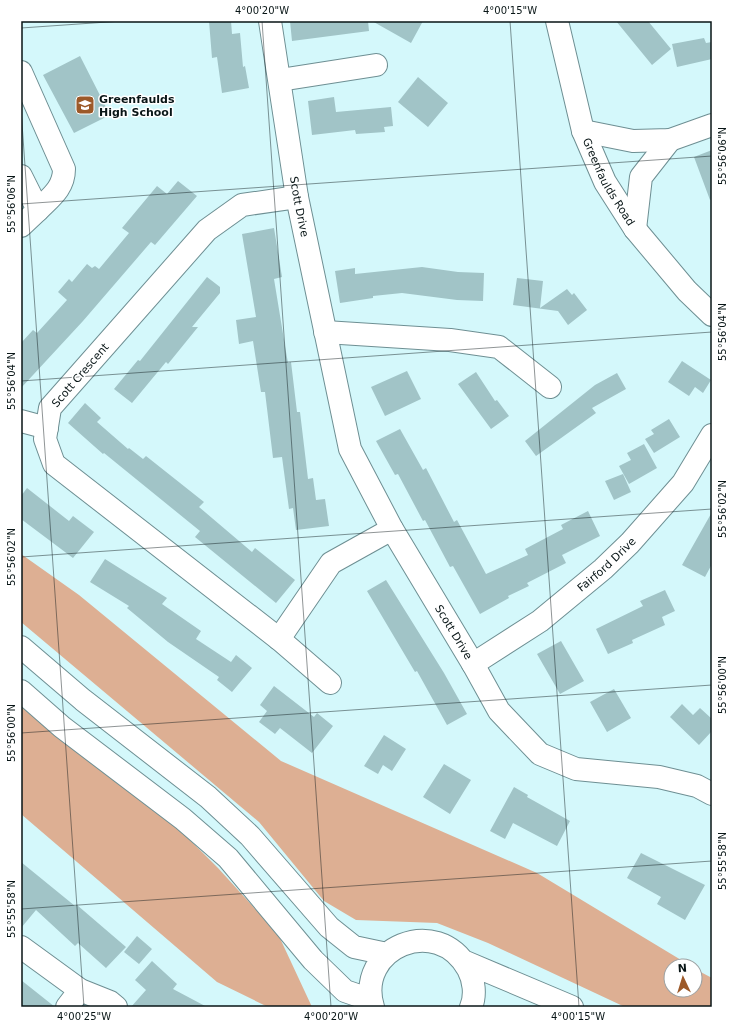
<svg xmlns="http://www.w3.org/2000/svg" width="733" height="1028" font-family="'DejaVu Sans',sans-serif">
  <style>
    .forest { fill: #ddaf93 }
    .building { fill: #a1c4c7 }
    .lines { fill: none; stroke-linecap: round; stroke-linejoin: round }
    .minor-casing { stroke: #6e8f93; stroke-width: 24 }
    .major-casing { stroke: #6e8f93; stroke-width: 24 }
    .minor { stroke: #fff; stroke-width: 22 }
    .major { stroke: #fff; stroke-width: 22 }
    .ticks { fill: none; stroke: #081516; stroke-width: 1; stroke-opacity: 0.45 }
    .labels { text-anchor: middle; stroke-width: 3; stroke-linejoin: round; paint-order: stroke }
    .poi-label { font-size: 11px; font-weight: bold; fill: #081516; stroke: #fff; text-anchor: start }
    .street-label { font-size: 11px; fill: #081516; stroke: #fff }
    .neatline { fill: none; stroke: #081516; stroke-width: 1.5 }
    .ticks-label { font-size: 10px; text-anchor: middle; fill: #081516 }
  </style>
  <rect width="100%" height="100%" fill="#d4f8fb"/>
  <!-- forest -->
  <path class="forest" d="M21,554L79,595L281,761L537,873L691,966H671V990H695V969L712,978V1007H625L488,943L437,923L356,920L324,901L259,822L21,622Z
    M21,700L166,816L218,868L278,934L312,1007H268L217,982L21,814Z"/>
  <!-- building -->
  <path class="building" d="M209,21H231L232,34L240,33L243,67L245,66L249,88L222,93L217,57L212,58Z
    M290,21H368L369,31L292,41Z
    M372,21H423L411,43Z
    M616,21H648L671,49L652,65Z
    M704,38L706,43L712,42V59L677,67L672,44Z
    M80,56L110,115L74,133L43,75Z
    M418,77L448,103L428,127L398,102Z
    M334,97L336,112L391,107L393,126L384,127L385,132L356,134L355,130L312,135L308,101Z
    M712,150V199L710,200L694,157Z
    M178,181L197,196L155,245L151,242L83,321L21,388V343L33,330L37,333L67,300L58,292L69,279L72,282L87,264L92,268L95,266L99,269L129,233L122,228L157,186L167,194Z
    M274,228L282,277L274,279L285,346L288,363L291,362L297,412H300L308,479L313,478L316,500L325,499L329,526L296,530L293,508L289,509L282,457L273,458L265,392H261L253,341L239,344L236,320L256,317L242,234Z
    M422,267L458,272L484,273L483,301L457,300L402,293L373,296V298L340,303L335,271L355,268V274Z
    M207,277L220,287V293L192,327H198L168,364L166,362L132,403L114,389L138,360L140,361Z
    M517,278L543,281L540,308L567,289L572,295L574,293L587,310L568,325L558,311L513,305Z
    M682,361L711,380L703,393L695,387L689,396L668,382Z
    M407,371L421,399L385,416L371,387Z
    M476,372L495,401L497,400L509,416L491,429L458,384Z
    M617,373L626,389L592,408L596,413L536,456L525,441L595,385Z
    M85,403L101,418L97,422L128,449L129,448L143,459L146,456L204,502L199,507L252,552L255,548L295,580L276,603L195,537L200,531L104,453L103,454L68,423Z
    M669,419L680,437L654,453L645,439L654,434L651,430Z
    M400,429L423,470L426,468L454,522L457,520L486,574L528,555L525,549L563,529L561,525L588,511L600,536L562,555L566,563L527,583L529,586L508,596L509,598L480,614L453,566L450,567L425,520L423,521L398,474L395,475L376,441Z
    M644,444L657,468L629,484L619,466L631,460L627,453Z
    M623,474L631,492L614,500L605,481Z
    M27,488L69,521L73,516L94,532L73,558L21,519V496Z
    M712,512V564L705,577L682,565Z
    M105,559L167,598L162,604L201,631L196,639L231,662L236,655L252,668L232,692L217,680L219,677L168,642L127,608L129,606L90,582Z
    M386,580L444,673L467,714L447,725L417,671L415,672L367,591Z
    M665,590L675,611L662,617L665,625L632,640L633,643L608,654L596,629L643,606L640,601Z
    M561,641L584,681L560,694L537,654Z
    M274,686L314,717L317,713L333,726L312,753L280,728L275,734L259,722L267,711L260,705Z
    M614,689L631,718L607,732L590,702Z
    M682,704L693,715L700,708L712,719V731L699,745L670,717Z
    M384,735L406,749L392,771L383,765L378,774L364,766Z
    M444,764L471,780L450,814L423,797Z
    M514,787L528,795L527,797L570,821L557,846L513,823L505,839L490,831Z
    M641,853L705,885L685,920L657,904L661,897L627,878Z
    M21,862L75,906L77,905L126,947L106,968L78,943L75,946L36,910L21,928Z
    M137,936L152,949L139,964L124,952Z
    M152,961L177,984L173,989L207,1007H131L146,990L135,980Z
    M21,980L55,1007H21Z"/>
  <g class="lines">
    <defs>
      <g id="minor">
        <path id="s1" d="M270,21L297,197L350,449L392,529L473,664L499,711L540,754L576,769L659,777L697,786L712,794"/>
        <path id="s2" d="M557,21L583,131L605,182L635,229L687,291L712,315"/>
        <path d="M21,72L64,169C64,188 51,197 38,210"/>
        <path d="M280,80L376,65"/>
        <path d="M583,131L633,141L670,140L712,125"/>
        <path d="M21,176L38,210L21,226"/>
        <path d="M297,197L242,205L207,230L50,408L45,439L54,464L279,639L330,683"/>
        <path d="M635,229L641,177L670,140"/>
        <path d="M325,332L450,340L499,347L550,387"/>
        <path d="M21,421L47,428"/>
        <path d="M279,639L331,563L392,529"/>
        <path id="s3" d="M473,664L540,621L603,569L630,543L683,483L712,435"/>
        <path d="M21,947L80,990L110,1002L116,1007"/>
        <path d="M67,1007L80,990"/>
      </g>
      <path id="major" d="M21,647L83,700L208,797L250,836L329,927L354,947L387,954
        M21,691L62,727L183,819L228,858L313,960L345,991L371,1000
        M463,961L572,1007
        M373,1007C355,948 437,913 468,969C474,980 476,995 471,1007"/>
    </defs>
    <!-- minor casing -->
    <use href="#minor" class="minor-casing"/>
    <!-- major casing -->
    <use href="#major" class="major-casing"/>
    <!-- minor -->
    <use href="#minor" class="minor"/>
    <!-- major -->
    <use href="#major" class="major"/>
  </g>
  <!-- ticks -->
  <path class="ticks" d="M262,21L331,1007M510,21L579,1007M21,28L122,21M21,109L84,1007M21,204L712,156M21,381L712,332M21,557L712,509M21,733L712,685M21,909L712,861"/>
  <!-- icons -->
  <defs>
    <symbol id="school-square" viewBox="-11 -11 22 22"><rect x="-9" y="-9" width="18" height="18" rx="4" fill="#9c5929" stroke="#fff"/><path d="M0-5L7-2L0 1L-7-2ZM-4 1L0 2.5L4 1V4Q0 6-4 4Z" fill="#fff"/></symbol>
  </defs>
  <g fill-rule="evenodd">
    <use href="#school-square" x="74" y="94" width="22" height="22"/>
  </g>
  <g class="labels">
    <!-- poi labels -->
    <g class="poi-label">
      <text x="99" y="103">Greenfaulds<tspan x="99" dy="13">High School</tspan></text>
    </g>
    <!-- street labels -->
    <g class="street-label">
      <text dy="4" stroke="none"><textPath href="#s2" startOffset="170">Greenfaulds Road</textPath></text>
      <text dy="4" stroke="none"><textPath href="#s1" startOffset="188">Scott Drive</textPath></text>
      <text transform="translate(80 375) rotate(-49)" y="4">Scott Crescent</text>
      <text dy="4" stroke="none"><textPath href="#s3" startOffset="167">Fairford Drive</textPath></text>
      <text dy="4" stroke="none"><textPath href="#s1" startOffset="646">Scott Drive</textPath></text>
    </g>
  </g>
  <!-- border -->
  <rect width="733" height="1028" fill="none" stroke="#ffffff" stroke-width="44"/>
  <!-- north arrow -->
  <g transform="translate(683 978) rotate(356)"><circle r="19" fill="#ffffff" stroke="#9ca1a2"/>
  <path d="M0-3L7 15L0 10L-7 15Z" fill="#9c5929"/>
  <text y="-6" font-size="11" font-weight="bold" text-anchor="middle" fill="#081516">N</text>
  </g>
  <rect x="22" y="22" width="689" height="984" class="neatline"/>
  <g class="ticks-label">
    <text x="262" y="14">4°00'20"W</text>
    <text x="510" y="14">4°00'15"W</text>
    <text transform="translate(722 156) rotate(-90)" y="4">55°56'06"N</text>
    <text transform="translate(11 204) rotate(-90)" y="4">55°56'06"N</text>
    <text transform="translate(722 332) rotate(-90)" y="4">55°56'04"N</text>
    <text transform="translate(11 381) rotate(-90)" y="4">55°56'04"N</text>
    <text transform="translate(722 509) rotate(-90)" y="4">55°56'02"N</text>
    <text transform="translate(11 557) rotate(-90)" y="4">55°56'02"N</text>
    <text transform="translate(722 685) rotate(-90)" y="4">55°56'00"N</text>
    <text transform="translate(11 733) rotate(-90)" y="4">55°56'00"N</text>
    <text transform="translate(722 861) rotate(-90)" y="4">55°55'58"N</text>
    <text transform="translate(11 909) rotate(-90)" y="4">55°55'58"N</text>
    <text x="84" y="1020">4°00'25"W</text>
    <text x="331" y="1020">4°00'20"W</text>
    <text x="578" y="1020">4°00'15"W</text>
  </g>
</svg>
